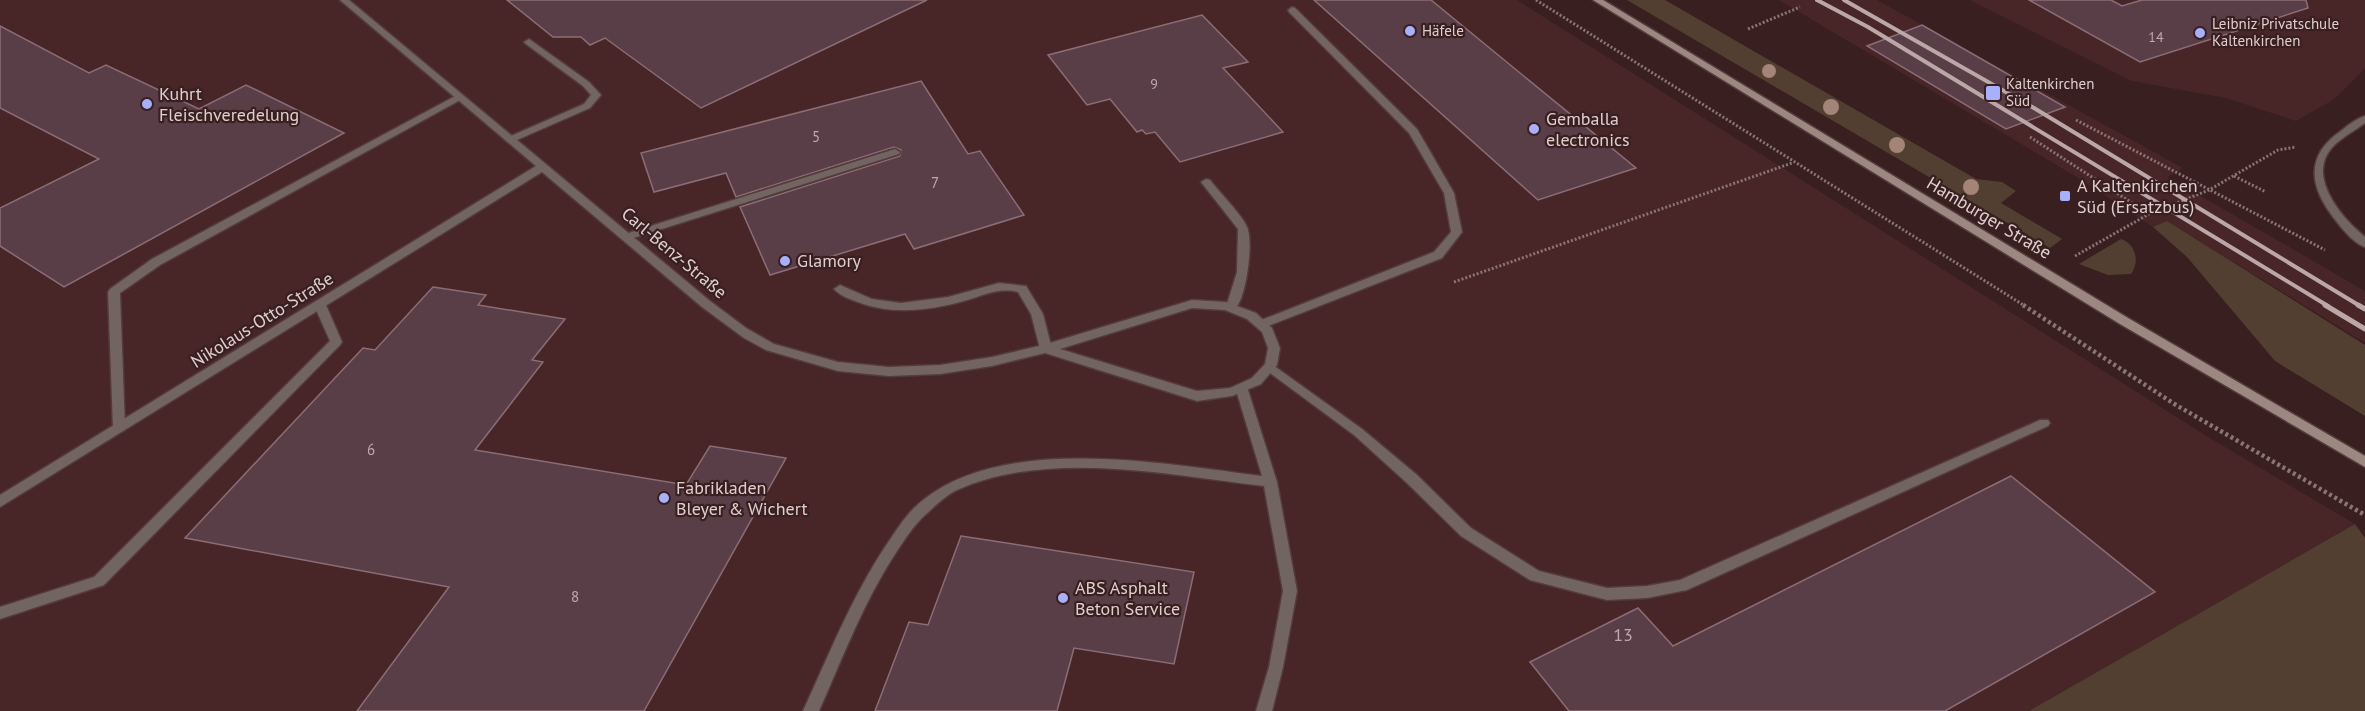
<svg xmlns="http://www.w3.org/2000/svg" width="2365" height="711" font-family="'PT Sans',sans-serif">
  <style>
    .built { fill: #482628 }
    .green { fill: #533f31 }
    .building { fill: #593e47; stroke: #8b6d76; stroke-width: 1.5 }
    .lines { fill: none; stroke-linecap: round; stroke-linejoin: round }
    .service-casing { stroke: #543b3c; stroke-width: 3 }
    .minor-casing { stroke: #543b3c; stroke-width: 3 }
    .secondary-casing { stroke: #543b3c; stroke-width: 3 }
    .path-far1 { stroke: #8a7474; stroke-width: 3; stroke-dasharray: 2 2; stroke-linecap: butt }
    .path { stroke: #8a7474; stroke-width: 4.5; stroke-dasharray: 3 3; stroke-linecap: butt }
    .service { fill: #726561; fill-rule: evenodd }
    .minor { fill: #726561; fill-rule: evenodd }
    .secondary { fill: #9d8781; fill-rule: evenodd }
    .rail-far1 { stroke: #bba7a8; stroke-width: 4 }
    .rail { stroke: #bba7a8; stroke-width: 5 }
    .tree { fill: #a48476 }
    .poi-dot { fill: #a8b0fc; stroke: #391f20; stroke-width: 2 }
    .labels { text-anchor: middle; stroke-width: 4.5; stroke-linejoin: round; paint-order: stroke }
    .far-number-label { font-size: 14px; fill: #beaaac }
    .far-poi-label { font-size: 15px; fill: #e0cece; stroke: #391f20; text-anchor: start }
    .number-label { font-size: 15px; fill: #beaaac }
    .poi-label { font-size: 18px; fill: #e0cece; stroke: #391f20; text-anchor: start }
    .street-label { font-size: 18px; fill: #e0cece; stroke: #391f20 }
    .near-number-label { font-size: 18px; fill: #beaaac }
  </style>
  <rect width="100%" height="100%" fill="#391f20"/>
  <!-- built -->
  <path class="built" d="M0,0H1517L2208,437L2355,524L2029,711H0Z
    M1779,0H1877L2183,168L2168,177L2365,291V343L2167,221L2153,227L2075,176Z
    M1970,0H2365V69L2333,100L2296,121L2226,98L2132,81Z"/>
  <!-- green -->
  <path class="green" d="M1627,0H1665L1976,179L2002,182L2016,191L2001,203L2062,239L2050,248Z
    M2167,221L2365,345V416L2275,361L2187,257L2153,227Z
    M2121,239C2136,244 2140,262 2131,274L2108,275L2079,264Z
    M2355,524L2365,538V711H2029Z"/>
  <!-- building -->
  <path class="building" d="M507,0H927L701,108L605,38L590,45L581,37H553Z
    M1314,0H1431L1636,168L1538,200Z
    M2029,0H2111L2122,6L2142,0H2306L2308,8L2140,62Z
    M1202,15L1248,62L1223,68L1283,132L1180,162L1155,132L1146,134L1142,130L1137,132L1110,99L1087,105L1048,55Z
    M1922,25L2065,107L2006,129L1867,46Z
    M0,26L89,73L106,65L199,109L246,85L344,133L64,287L0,246V208L99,159L0,108Z
    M921,81L968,154L980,151L1024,215L914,249L905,234L770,275L740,207L900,156L901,150L894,147L736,197L726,173L654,192L641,153Z
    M433,287L486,295L478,305L565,319L532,360L543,362L475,450L686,485L710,446L786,458L644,711H357L449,587L185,538L363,348L375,350Z
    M2011,476L2155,592L1945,711H1569L1530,662L1638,608L1673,646Z
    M961,536L1194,572L1174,664L1074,648L1057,711H875L909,622L928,625Z"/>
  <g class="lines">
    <defs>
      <path id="service" d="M1292,7L1295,8L1417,129L1454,193L1462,232L1442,258L1263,328L1257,324L1259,321L1434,252L1451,232L1444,193L1409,133L1289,12L1288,10Z
        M529,39L589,82L601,95L590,108L510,143L505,140L506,138L584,104L591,95L583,86L526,44L524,42Z
        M459,94L464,97L462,99L160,265L120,293L125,428L123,431H115L113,428L108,292L110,289L152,259Z
        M895,149L900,152L899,154L630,239H622L621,237L622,235Z
        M1206,179L1210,180C1219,192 1242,215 1247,227C1254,241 1246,306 1232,311L1226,307L1237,272L1238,229L1201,182Z
        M999,283L1026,286L1043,314L1052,349L1050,352H1042L1040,349L1031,314L1018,292C998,287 982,296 964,301C931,310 896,315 863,304C853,300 841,297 834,289L840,285L872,299L901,303L948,297Z
        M320,301L326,305L342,342L340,345L104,585L0,619V607L94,577L330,341L314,305Z
        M1270,363L1362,429L1417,475L1471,528L1539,571L1607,588L1647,586L1680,580L2040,420H2048L2050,423L2048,426L1687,590L1647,598L1607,600L1530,580L1461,536L1407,483L1354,435L1266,370L1264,367Z
        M1242,386L1248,390L1277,482L1297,591L1283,667L1272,711H1256L1269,667L1283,591L1264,486C1169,475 1048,449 957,490C946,495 934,507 925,515C914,525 905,539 897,551C864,601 843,657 819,711H803C829,655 852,596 887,544C895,532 904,518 914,508C995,431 1161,464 1262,476L1236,390Z"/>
      <path id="minor" d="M340,0H349L710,301L746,328L774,344L838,362L889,367L940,365L992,357L1043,345L1192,300L1226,302L1256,313L1272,328L1280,348L1277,365L1261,384L1232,396L1197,401L1045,353L992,366L940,374L889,376L838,371L766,350L744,338L702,307L542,172L0,507V495L536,166ZM1192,308L1225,310L1247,319L1262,332L1268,348L1265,364L1252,378L1230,388L1197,391L1060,349Z
        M2365,116V123C2353,132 2336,140 2328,153C2310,182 2344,220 2365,237V247C2354,243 2344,231 2337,222C2310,189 2303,157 2341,131C2348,125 2356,119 2365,116Z"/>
      <path id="secondary" d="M1593,0H1603L2128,318L2365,456V467L2120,324Z"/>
    </defs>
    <!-- service casing -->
    <use href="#service" class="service-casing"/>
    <!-- minor casing -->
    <use href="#minor" class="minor-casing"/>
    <!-- secondary casing -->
    <use href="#secondary" class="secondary-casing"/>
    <!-- path-far1 -->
    <path class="path-far1" d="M1536,0L2025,306
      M1748,29L1800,7
      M2076,120L2325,250
      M2030,137L2149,214
      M2234,176L2266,192
      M2075,256L2149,214L2209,190L2278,150L2296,147
      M1454,282L1792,163"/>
    <!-- path -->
    <path class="path" d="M2023,305L2176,405L2365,515"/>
    <!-- service -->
    <use href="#service" class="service"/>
    <!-- minor -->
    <use href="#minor" class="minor"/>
    <!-- secondary -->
    <use href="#secondary" class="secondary"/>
    <!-- rail-far1 -->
    <path class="rail-far1" d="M1817,0L1868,27L2328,306
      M1844,0L2034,108L2360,306"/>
    <!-- rail -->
    <path class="rail" d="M2325,305L2365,329
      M2358,305L2365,309"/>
  </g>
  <!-- trees -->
  <g class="tree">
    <circle cx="1769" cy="71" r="7"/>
    <circle cx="1831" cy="107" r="8"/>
    <circle cx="1897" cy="145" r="8"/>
    <circle cx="1971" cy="187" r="8"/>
  </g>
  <!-- markers -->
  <g class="poi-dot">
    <circle cx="1410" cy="31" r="6"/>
    <circle cx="2200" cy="33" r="6"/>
    <rect x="1985" y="85" width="16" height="16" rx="3"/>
    <circle cx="147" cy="104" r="6"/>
    <circle cx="1534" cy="129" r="6"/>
    <rect x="2059" y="190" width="12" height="12" rx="3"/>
    <circle cx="785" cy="261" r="6"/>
    <circle cx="664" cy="498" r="6"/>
    <circle cx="1063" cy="598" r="6"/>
  </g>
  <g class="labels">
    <!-- far-number labels -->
    <g class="far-number-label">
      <text x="2156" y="42">14</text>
      <text x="1154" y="89">9</text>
    </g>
    <!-- far-poi labels -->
    <g class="far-poi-label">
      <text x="2212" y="29">Leibniz Privatschule<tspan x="2212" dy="17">Kaltenkirchen</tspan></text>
      <text x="1422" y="36">Häfele</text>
      <text x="2006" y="89">Kaltenkirchen<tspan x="2006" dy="17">Süd</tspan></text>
    </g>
    <!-- number labels -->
    <g class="number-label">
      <text x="816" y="142">5</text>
      <text x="935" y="188">7</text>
      <text x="371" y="455">6</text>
      <text x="575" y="602">8</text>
    </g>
    <!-- poi labels -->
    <g class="poi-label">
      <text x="159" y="100">Kuhrt<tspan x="159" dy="21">Fleischveredelung</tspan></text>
      <text x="1546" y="125">Gemballa<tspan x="1546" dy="21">electronics</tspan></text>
      <text x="2077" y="192">A Kaltenkirchen<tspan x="2077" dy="21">Süd (Ersatzbus)</tspan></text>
      <text x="797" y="267">Glamory</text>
      <text x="676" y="494">Fabrikladen<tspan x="676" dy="21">Bleyer &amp; Wichert</tspan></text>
      <text x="1075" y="594">ABS Asphalt<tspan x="1075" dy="21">Beton Service</tspan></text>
    </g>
    <!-- street labels -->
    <g class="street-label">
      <text transform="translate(1989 218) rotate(31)" y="6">Hamburger Straße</text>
      <text transform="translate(674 253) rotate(40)" y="6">Carl-Benz-Straße</text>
      <text transform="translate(262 320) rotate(-32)" y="6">Nikolaus-Otto-Straße</text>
    </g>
    <!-- near-number labels -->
    <g class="near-number-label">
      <text x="1623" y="641">13</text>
    </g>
  </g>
</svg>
